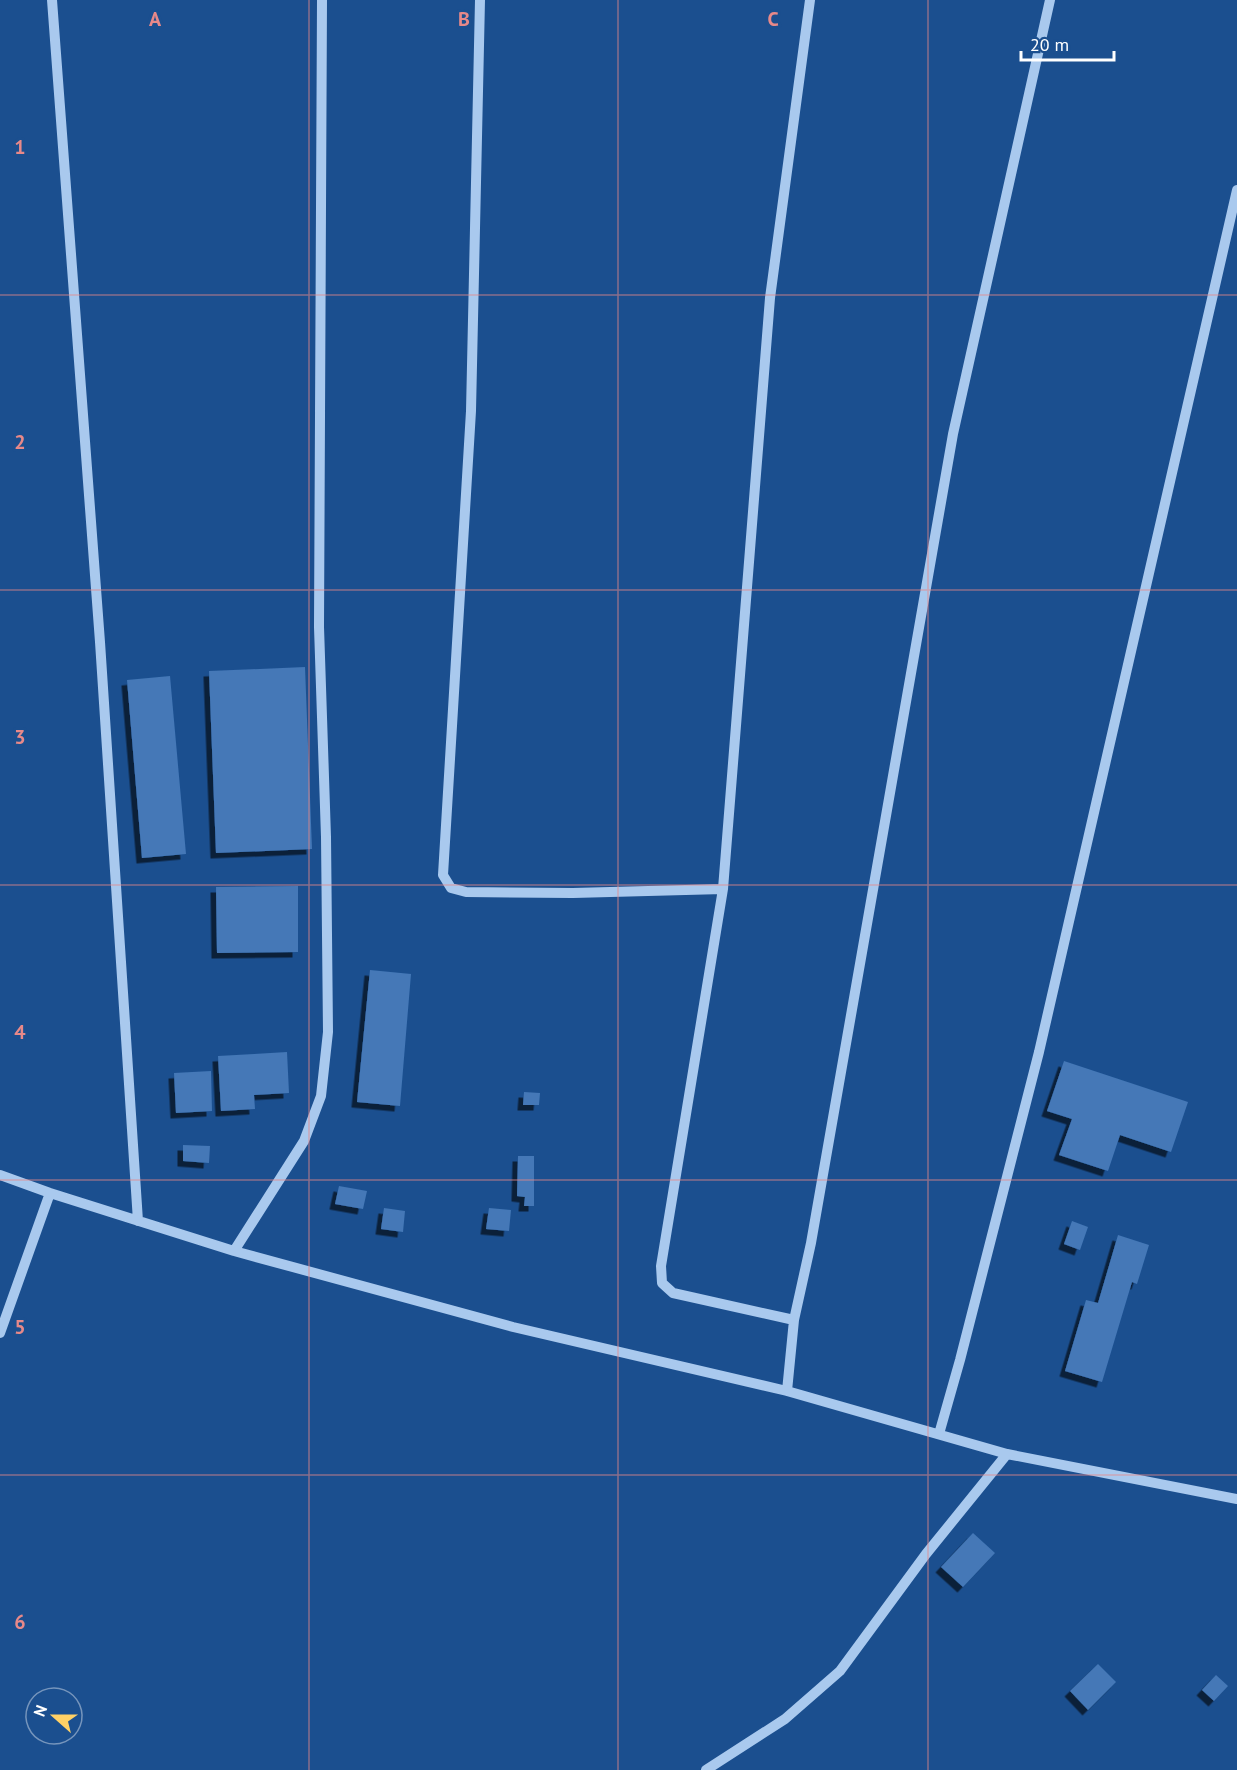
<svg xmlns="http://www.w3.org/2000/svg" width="1237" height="1770" font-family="'PT Sans',sans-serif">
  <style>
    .building { fill: #4478b7; filter: url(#shadow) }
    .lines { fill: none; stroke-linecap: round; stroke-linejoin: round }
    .minor { stroke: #a9c9ee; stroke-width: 10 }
    .grid { fill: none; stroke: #e88989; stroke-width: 1.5; stroke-opacity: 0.55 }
    .grid-label { font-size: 20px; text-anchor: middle; font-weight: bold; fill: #e88989; stroke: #1b4f8f; stroke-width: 6; stroke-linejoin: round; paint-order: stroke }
  </style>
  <defs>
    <filter id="shadow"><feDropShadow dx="-5.5" dy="5.5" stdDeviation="0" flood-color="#0009"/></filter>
  </defs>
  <rect width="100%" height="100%" fill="#1b4f8f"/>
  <!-- building -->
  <path class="building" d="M305,667L312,849L216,853L209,671Z
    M170,676L186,854L142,858L127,680Z
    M298,886V952L217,953L216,887Z
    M370,970L411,974L400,1106L357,1102Z
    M287,1052L289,1093L254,1095L255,1109L221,1111L218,1056Z
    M1064,1061L1188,1102L1171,1152L1120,1135L1108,1171L1059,1155L1072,1119L1047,1111Z
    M211,1071L212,1111L176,1113L174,1073Z
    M524,1092L540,1093L539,1105H523Z
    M183,1145L210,1146L209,1163L183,1161Z
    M518,1156H534V1206H524L525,1197L517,1196Z
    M339,1186L367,1191L363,1209L335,1204Z
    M384,1208L405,1211L403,1232L381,1229Z
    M489,1208L511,1210L509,1231L486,1229Z
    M1072,1221L1088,1227L1080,1250L1064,1244Z
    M1118,1235L1149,1245L1137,1284L1132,1282L1102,1382L1065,1371L1086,1300L1098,1303Z
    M973,1533L995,1553L963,1587L941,1567Z
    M1098,1664L1116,1682L1088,1710L1070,1691Z
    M1216,1675L1228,1686L1214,1701L1202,1690Z"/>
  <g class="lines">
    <!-- minor -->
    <path class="minor" d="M52,0L100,642L138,1221
      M480,0L471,411L443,875L451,888L466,892L573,893L723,889
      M0,1175L50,1193L234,1251L513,1327L787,1391L1007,1454L1237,1499
      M234,1251L304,1141L321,1096L328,1032L326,837L319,627L322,0
      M794,1320L673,1293L662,1283L661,1266L723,889L770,298L810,0
      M0,1333L50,1193
      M787,1391L794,1320L811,1243L953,434L1050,0
      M939,1434L960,1360L1039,1052L1237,190
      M706,1770L785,1719L840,1671L926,1554L1007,1454"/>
  </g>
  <!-- grid -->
  <path class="grid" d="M309,0V1770M618,0V1770M928,0V1770M0,295H1237M0,590H1237M0,885H1237M0,1180H1237M0,1475H1237"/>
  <g class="grid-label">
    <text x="155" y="26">A</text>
    <text x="464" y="26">B</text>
    <text x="773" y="26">C</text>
    <text x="20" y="154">1</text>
    <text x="20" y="449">2</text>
    <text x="20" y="744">3</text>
    <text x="20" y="1039">4</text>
    <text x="20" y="1334">5</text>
    <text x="20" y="1629">6</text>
  </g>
  <!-- north arrow -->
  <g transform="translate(54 1716) rotate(291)"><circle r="28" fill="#1b4f8f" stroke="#7695bc" stroke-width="1.5"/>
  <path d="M0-4.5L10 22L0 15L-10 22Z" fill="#ffd166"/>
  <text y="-9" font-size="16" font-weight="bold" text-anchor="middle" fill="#ffffff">N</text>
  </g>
  <!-- scale -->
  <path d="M1021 51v9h93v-9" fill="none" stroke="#ffffff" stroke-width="3"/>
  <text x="1030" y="51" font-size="18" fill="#ffffff" stroke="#1b4f8f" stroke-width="4.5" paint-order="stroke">20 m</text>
</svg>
